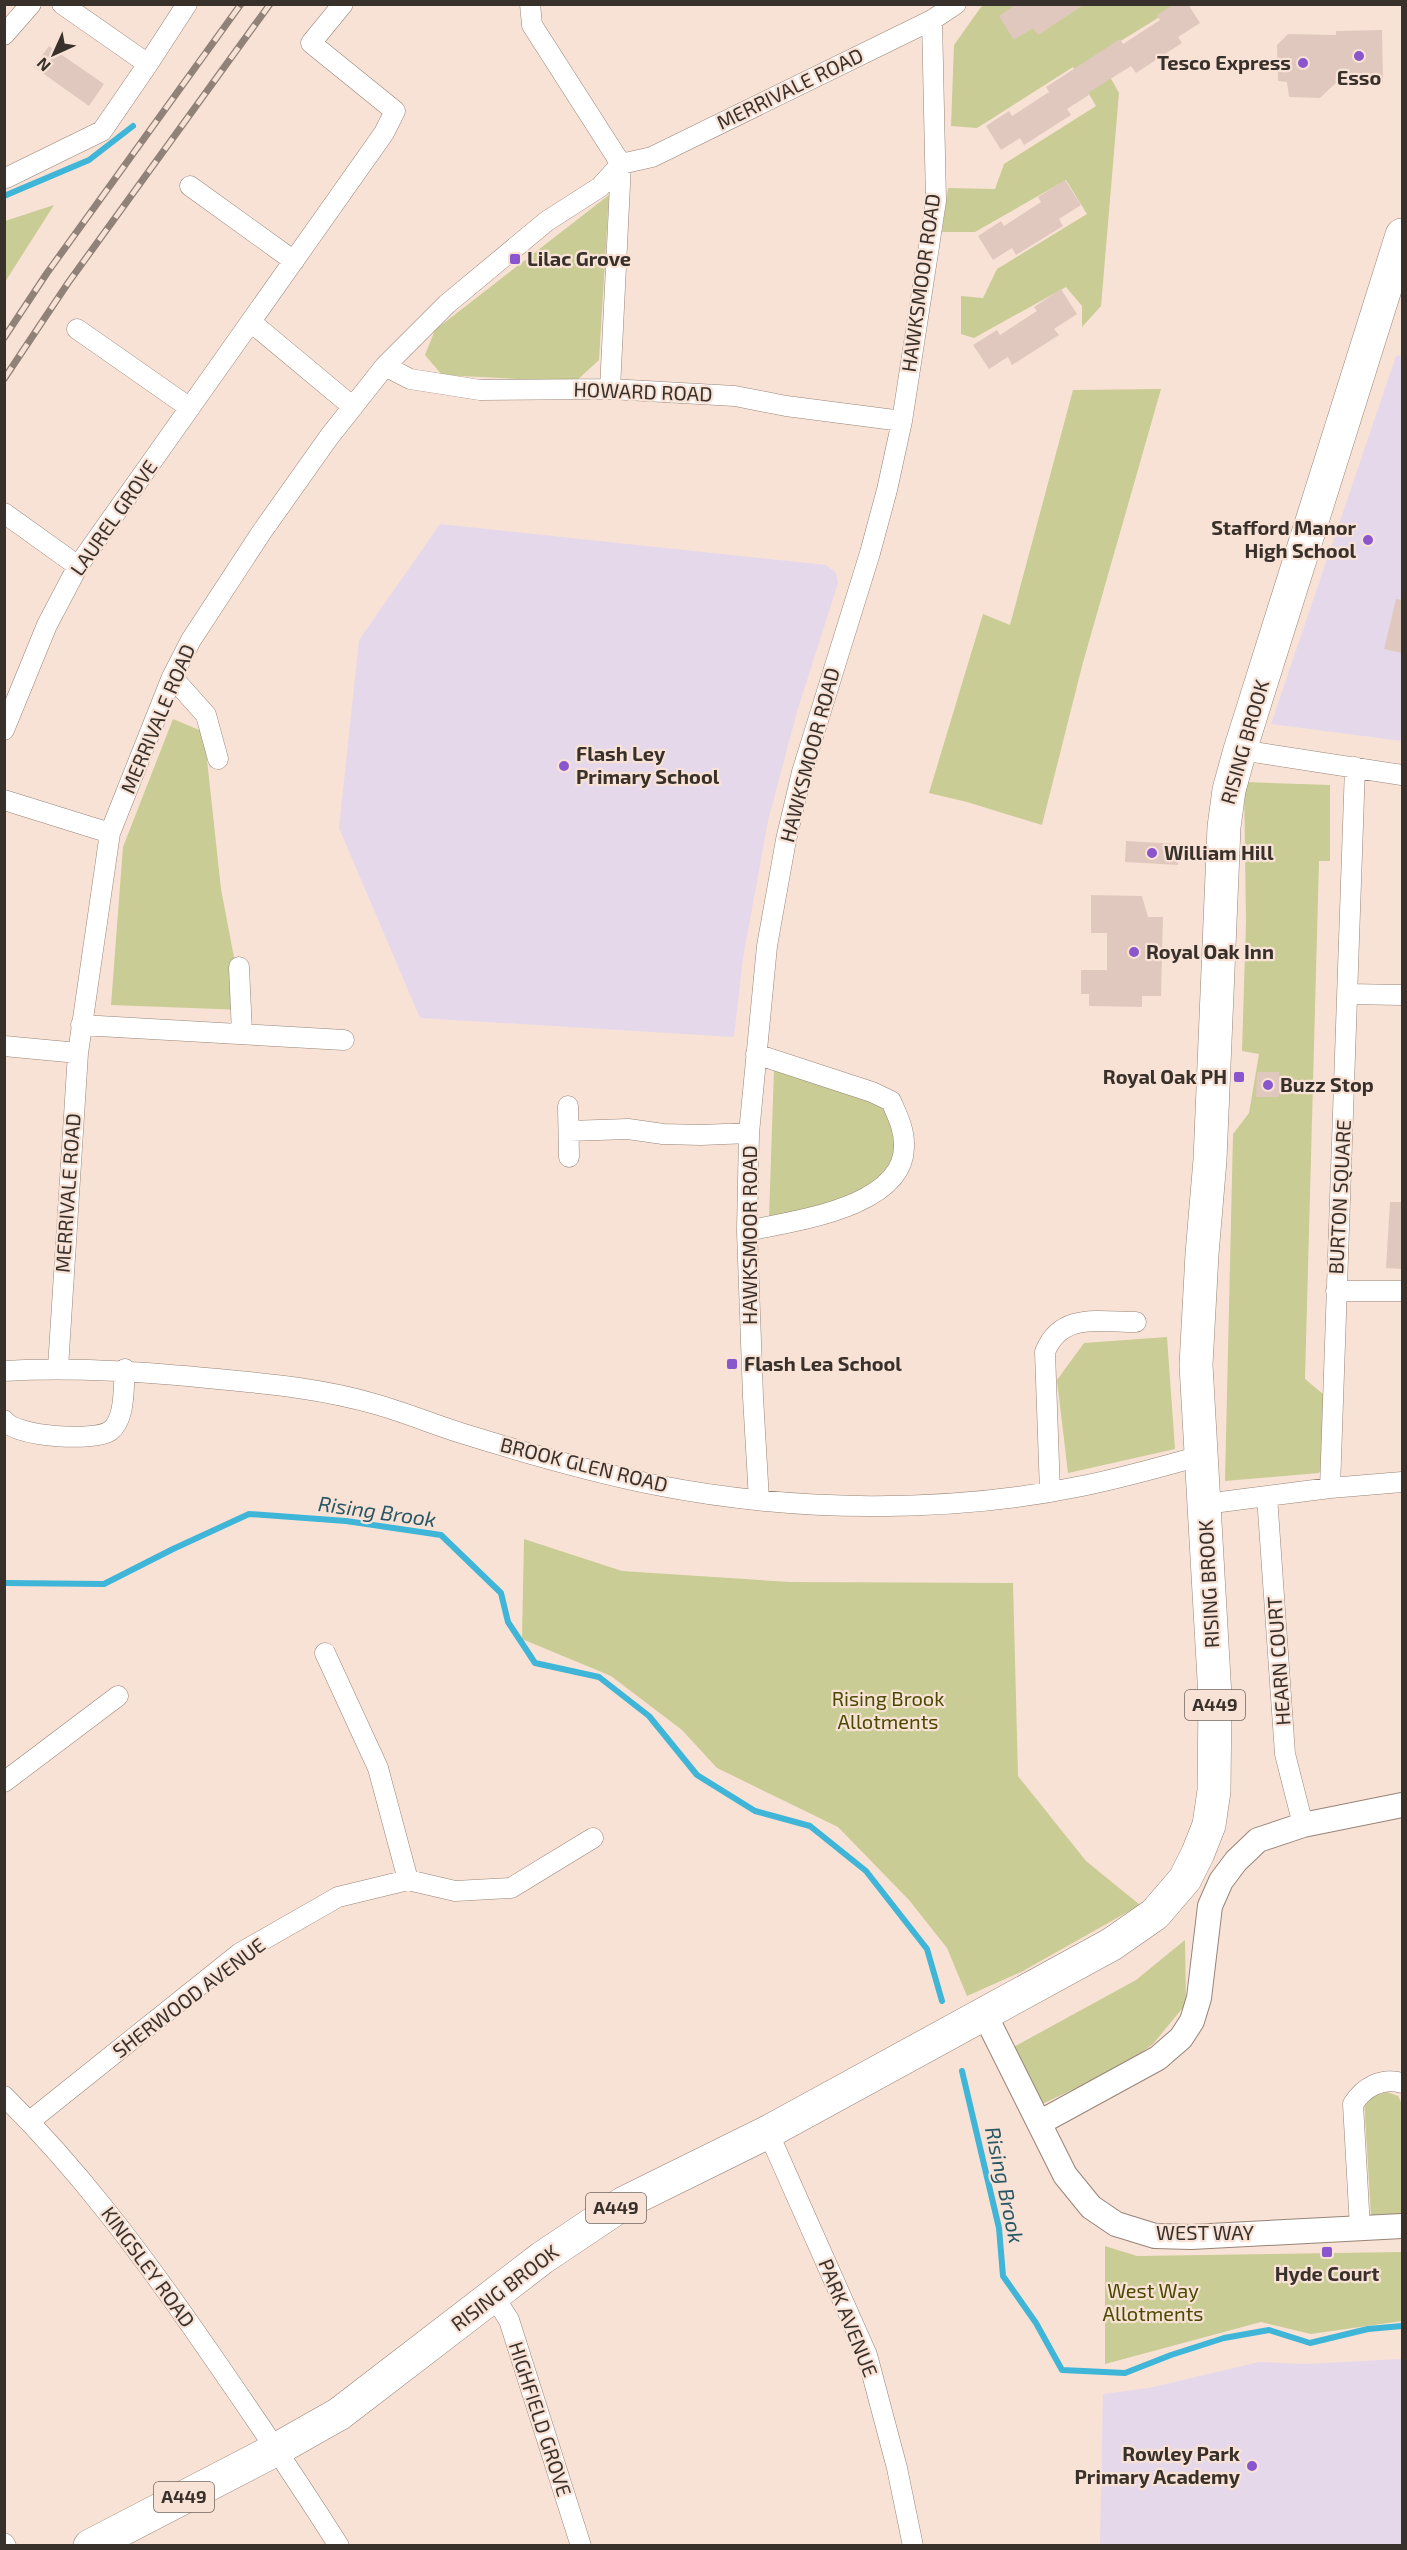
<svg xmlns="http://www.w3.org/2000/svg" width="1407" height="2550" font-family="'Exo 2',sans-serif">
  <style>
    .education { fill: #e5d8eb }
    .green { fill: #c9cc94 }
    .lines { fill: none; stroke-linecap: round; stroke-linejoin: round }
    .stream { stroke: #3fb5d8; stroke-width: 6 }
    .building { fill: #e0c8bf }
    .minor-casing { stroke: #978478; stroke-width: 21 }
    .tertiary-casing { stroke: #978478; stroke-width: 26 }
    .trunk-casing { stroke: #978478; stroke-width: 34 }
    .minor { stroke: #fff; stroke-width: 20 }
    .tertiary { stroke: #fff; stroke-width: 24 }
    .trunk { stroke: #fff; stroke-width: 33 }
    .rail-casing { stroke: #908179; stroke-width: 7 }
    .rail { stroke: #f8e2d5; stroke-width: 4.5; stroke-dasharray: 14; stroke-linecap: butt }
    .poi-dot { fill: #8a56ce; stroke: #f8e2d5; stroke-width: 2 }
    .labels { text-anchor: middle; stroke-width: 4.5; stroke-linejoin: round; paint-order: stroke }
    .shield { fill: #f8e2d5; stroke: #72655e; stroke-width: 1.5 }
    .shield-label { font-size: 18px; font-weight: bold; fill: #38302b }
    .poi-label { font-size: 20px; font-weight: bold; fill: #38302b; stroke: #f8e2d5; text-anchor: start }
    .street-label { font-size: 20px; fill: #38302b; stroke: #f8e2d5 }
    .park-label { font-size: 20px; fill: #494a00; stroke: #f8e2d5 }
    .water-label { font-size: 21px; font-style: italic; fill: #275766; stroke: #f8e2d5 }
  </style>
  <rect width="100%" height="100%" fill="#f8e2d5"/>
  <!-- education -->
  <path class="education" d="M1402,355V741L1271,724L1396,356Z
    M440,524L826,565L836,573L838,583L797,712L768,821L743,958L734,1037L420,1018L339,828L359,640Z
    M1402,2359V2545H1100L1103,2394L1149,2388L1259,2362L1304,2364Z"/>
  <!-- green -->
  <path class="green" d="M986,4L1179,5L1098,55L1119,93L1101,306L1082,327V306L1066,287L974,338L961,334V296L983,298L997,269L1087,214L1066,180L975,232H942L948,188L995,189L1004,164L1096,106L1073,67L977,128L951,126L954,45L981,7Z
    M609,195L599,360L575,382L442,375L425,355L435,330Z
    M54,205L5,282V221Z
    M1161,389L1082,666L1042,825L967,802L929,793L983,614L1010,625L1073,390Z
    M173,719L204,732L221,889L244,1010L111,1005L123,847Z
    M1244,782L1330,785V861H1319L1305,1379L1323,1394L1324,1465L1319,1473L1225,1481L1233,1134L1249,1113L1259,1054L1242,1051L1246,921Z
    M774,1069L864,1095L892,1116L900,1145L890,1174L857,1197L769,1218Z
    M1167,1337L1175,1449L1068,1473L1057,1380L1084,1343Z
    M524,1539L622,1571L790,1582L1013,1583L1018,1776L1086,1861L1140,1905L1023,1971L967,1996L947,1948L909,1900L838,1827L717,1768L682,1730L611,1676L522,1639Z
    M1185,1940L1186,2004L1153,2044L1123,2066L1040,2105L1010,2049L1136,1980Z
    M1387,2092L1398,2096L1402,2104V2217L1371,2216L1364,2099Z
    M1105,2246L1137,2256L1402,2252V2321L1311,2334L1261,2322L1105,2364Z"/>
  <g class="lines">
    <!-- stream -->
    <path class="stream" d="M4,196L89,160L133,126
      M4,1583L104,1584L173,1549L249,1514L346,1521L441,1535L501,1593L508,1622L535,1663L599,1677L649,1716L697,1775L755,1811L810,1826L866,1871L927,1949L942,2001
      M962,2071L999,2228L1003,2276L1036,2323L1062,2370L1125,2373L1171,2355L1224,2338L1269,2330L1310,2343L1368,2329L1402,2326"/>
  </g>
  <!-- building -->
  <path class="building" d="M1016,4H1085L1038,35L1033,28L1014,40L999,16Z
    M1174,4H1188L1200,23L1178,37L1182,43L1136,73L1131,66L1088,93L1089,95L1067,109L1071,115L1024,145L1020,138L1001,150L986,126L1009,111L1012,116L1049,92L1046,87L1120,39L1123,44L1160,20L1157,15Z
    M1382,30L1383,82L1338,81L1320,98L1289,97L1287,82L1278,81L1277,45L1288,34L1336,35V31Z
    M49,46L104,84L89,106L34,67Z
    M1065,180L1081,205L1059,219L1063,226L1016,255L1012,248L993,260L978,236L1001,221L1004,226L1041,202L1038,197Z
    M1061,289L1077,314L1054,329L1059,335L1012,365L1008,357L989,369L973,345L997,330L1000,335L1037,311L1034,307Z
    M1396,599L1402,600V653L1384,649Z
    M1126,841L1179,844L1178,865L1125,862Z
    M1091,895L1142,896L1148,917H1163L1161,996H1142V1007L1089,1006V994H1081V970H1107V933H1091Z
    M1257,1072H1279V1097H1256Z
    M1390,1202H1402V1269L1386,1268Z"/>
  <g class="lines">
    <defs>
      <path id="minor" d="M530,4L532,25L621,164L610,389
        M4,35L31,4
        M148,64L187,4
        M6,178L102,131L148,64L62,4
        M190,186L294,261
        M251,322L353,407
        M77,329L190,408
        M385,366L410,379L480,390L610,389L735,396L786,406L902,421
        M4,513L78,566
        M172,677L206,715L218,759
        M4,730L47,625L78,566L384,133L395,111L311,43L343,4
        M1240,750L1402,775
        M4,800L110,833
        M239,967L242,1033
        M1348,994L1402,995
        M81,1025L344,1040
        M4,1046L78,1053
        M568,1106L569,1157
        M569,1131L628,1129L663,1134L701,1135L749,1133
        M747,1231C791,1221 907,1208 904,1144C904,1128 897,1115 891,1101L872,1092L756,1054
        M1336,1291H1402
        M58,1368L78,1053L110,833L172,677L191,640L261,533L329,437L385,366L447,304L547,221L600,187L621,164L652,157L932,20L956,4
        M4,1371C77,1367 146,1372 218,1379C271,1384 323,1389 375,1404C404,1412 432,1424 461,1433C525,1453 590,1472 656,1485C792,1512 947,1514 1082,1486C1122,1478 1161,1467 1200,1456
        M4,1420C15,1437 94,1442 110,1431C126,1419 123,1387 125,1369
        M1330,1488L1355,767
        M1050,1492L1045,1352C1061,1312 1100,1322 1136,1322
        M1267,1496L1285,1754L1303,1825
        M759,1500L753,1397L747,1231L749,1133L767,946L786,840L802,772L870,553L887,490L902,421L936,201L932,20
        M1205,1504L1330,1488L1402,1482
        M325,1653L378,1768L408,1880
        M4,1782L118,1696
        M4,2096C78,2169 140,2252 199,2337C247,2406 294,2475 339,2546
        M30,2121L240,1953L338,1897L408,1880L455,1891L511,1888L593,1838
        M768,2132L867,2355L897,2468L913,2546
        M1360,2228L1353,2104C1364,2087 1382,2077 1402,2083
        M493,2295L509,2320L581,2546
        M4,2543L6,2546"/>
      <path id="tertiary" d="M985,2015L1065,2175L1091,2207L1116,2224L1155,2236L1191,2237L1402,2226
        M1039,2123L1158,2058L1181,2038L1192,2021L1199,1998L1210,1906L1221,1881L1236,1861L1258,1840L1303,1825L1402,1805"/>
      <path id="trunk" d="M90,2546L277,2449L339,2414L542,2258L624,2203L768,2132L1112,1944L1155,1914L1185,1879L1198,1853L1209,1825L1214,1791L1215,1697L1196,1365L1202,1254L1210,1160L1224,827L1229,790L1240,750L1402,235"/>
    </defs>
    <!-- minor casing -->
    <use href="#minor" class="minor-casing"/>
    <!-- tertiary casing -->
    <use href="#tertiary" class="tertiary-casing"/>
    <!-- trunk casing -->
    <use href="#trunk" class="trunk-casing"/>
    <!-- minor -->
    <use href="#minor" class="minor"/>
    <!-- tertiary -->
    <use href="#tertiary" class="tertiary"/>
    <!-- trunk -->
    <use href="#trunk" class="trunk"/>
    <defs>
      <path id="rail" d="M4,338L47,273L241,4
        M4,379L68,283L270,4"/>
    </defs>
    <!-- rail casing -->
    <use href="#rail" class="rail-casing"/>
    <!-- rail -->
    <use href="#rail" class="rail"/>
  </g>
  <!-- markers -->
  <g class="poi-dot">
    <circle cx="1359" cy="56" r="6"/>
    <circle cx="1303" cy="63" r="6"/>
    <rect x="509" y="253" width="12" height="12" rx="3"/>
    <circle cx="1368" cy="540" r="6"/>
    <circle cx="564" cy="766" r="6"/>
    <circle cx="1152" cy="853" r="6"/>
    <circle cx="1134" cy="952" r="6"/>
    <rect x="1233" y="1071" width="12" height="12" rx="3"/>
    <circle cx="1268" cy="1085" r="6"/>
    <rect x="726" y="1358" width="12" height="12" rx="3"/>
    <rect x="1321" y="2246" width="12" height="12" rx="3"/>
    <circle cx="1252" cy="2466" r="6"/>
  </g>
  <g class="labels">
    <!-- shield labels -->
    <g class="shield">
      <rect x="1185" y="1690" width="60" height="30" rx="4.5"/>
      <rect x="586" y="2193" width="60" height="30" rx="4.5"/>
      <rect x="154" y="2482" width="60" height="30" rx="4.5"/>
    </g>
    <g class="shield-label">
      <text x="1215" y="1711">A449</text>
      <text x="616" y="2214">A449</text>
      <text x="184" y="2503">A449</text>
    </g>
    <!-- poi labels -->
    <g class="poi-label">
      <text x="1291" y="70" text-anchor="end">Tesco Express</text>
      <text x="1359" y="85" text-anchor="middle">Esso</text>
      <text x="527" y="266">Lilac Grove</text>
      <text x="1356" y="535" text-anchor="end">Stafford Manor<tspan x="1356" dy="23">High School</tspan></text>
      <text x="576" y="761">Flash Ley<tspan x="576" dy="23">Primary School</tspan></text>
      <text x="1164" y="860">William Hill</text>
      <text x="1146" y="959">Royal Oak Inn</text>
      <text x="1227" y="1084" text-anchor="end">Royal Oak PH</text>
      <text x="1280" y="1092">Buzz Stop</text>
      <text x="744" y="1371">Flash Lea School</text>
      <text x="1327" y="2281" text-anchor="middle">Hyde Court</text>
      <text x="1240" y="2461" text-anchor="end">Rowley Park<tspan x="1240" dy="23">Primary Academy</tspan></text>
    </g>
    <!-- street labels -->
    <g class="street-label">
      <text transform="translate(790 89) rotate(-26)" y="7">MERRIVALE ROAD</text>
      <text transform="translate(921 283) rotate(-82)" y="7">HAWKSMOOR ROAD</text>
      <text transform="translate(643 392) rotate(2)" y="7">HOWARD ROAD</text>
      <text transform="translate(114 518) rotate(-55)" y="7">LAUREL GROVE</text>
      <text transform="translate(158 719) rotate(-67)" y="7">MERRIVALE ROAD</text>
      <text transform="translate(1245 742) rotate(-74)" y="7">RISING BROOK</text>
      <text transform="translate(810 755) rotate(-75)" y="7">HAWKSMOOR ROAD</text>
      <text transform="translate(68 1193) rotate(-86)" y="7">MERRIVALE ROAD</text>
      <text transform="translate(1340 1197) rotate(-87)" y="7">BURTON SQUARE</text>
      <text transform="translate(750 1235) rotate(-90)" y="7">HAWKSMOOR ROAD</text>
      <text transform="translate(584 1465) rotate(14)" y="7">BROOK GLEN ROAD</text>
      <text transform="translate(1209 1584) rotate(-93)" y="7">RISING BROOK</text>
      <text transform="translate(1279 1661) rotate(-94)" y="7">HEARN COURT</text>
      <text transform="translate(189 1998) rotate(-37)" y="7">SHERWOOD AVENUE</text>
      <text x="1205" y="2240">WEST WAY</text>
      <text transform="translate(148 2267) rotate(54)" y="7">KINGSLEY ROAD</text>
      <text transform="translate(505 2288) rotate(-37)" y="7">RISING BROOK</text>
      <text transform="translate(848 2318) rotate(68)" y="7">PARK AVENUE</text>
      <text transform="translate(540 2419) rotate(72)" y="7">HIGHFIELD GROVE</text>
    </g>
    <!-- park labels -->
    <g class="park-label">
      <text x="888" y="1706">Rising Brook<tspan x="888" dy="23">Allotments</tspan></text>
      <text x="1153" y="2298">West Way<tspan x="1153" dy="23">Allotments</tspan></text>
    </g>
    <!-- water labels -->
    <g class="water-label">
      <text transform="translate(377 1512) rotate(8)" y="7">Rising Brook</text>
      <text transform="translate(1004 2185) rotate(78)" y="7">Rising Brook</text>
    </g>
  </g>
  <!-- border -->
  <rect width="1407" height="2550" fill="none" stroke="#38302b" stroke-width="12"/>
  <!-- north arrow -->
  <g transform="translate(54 54) rotate(225)" stroke="#f8e2d5" stroke-width="4.5" paint-order="stroke">
  <path d="M0-4.5L10 22L0 15L-10 22Z" fill="#38302b"/>
  <text y="-9" font-size="16" font-weight="bold" text-anchor="middle" fill="#38302b">N</text>
  </g>
</svg>
